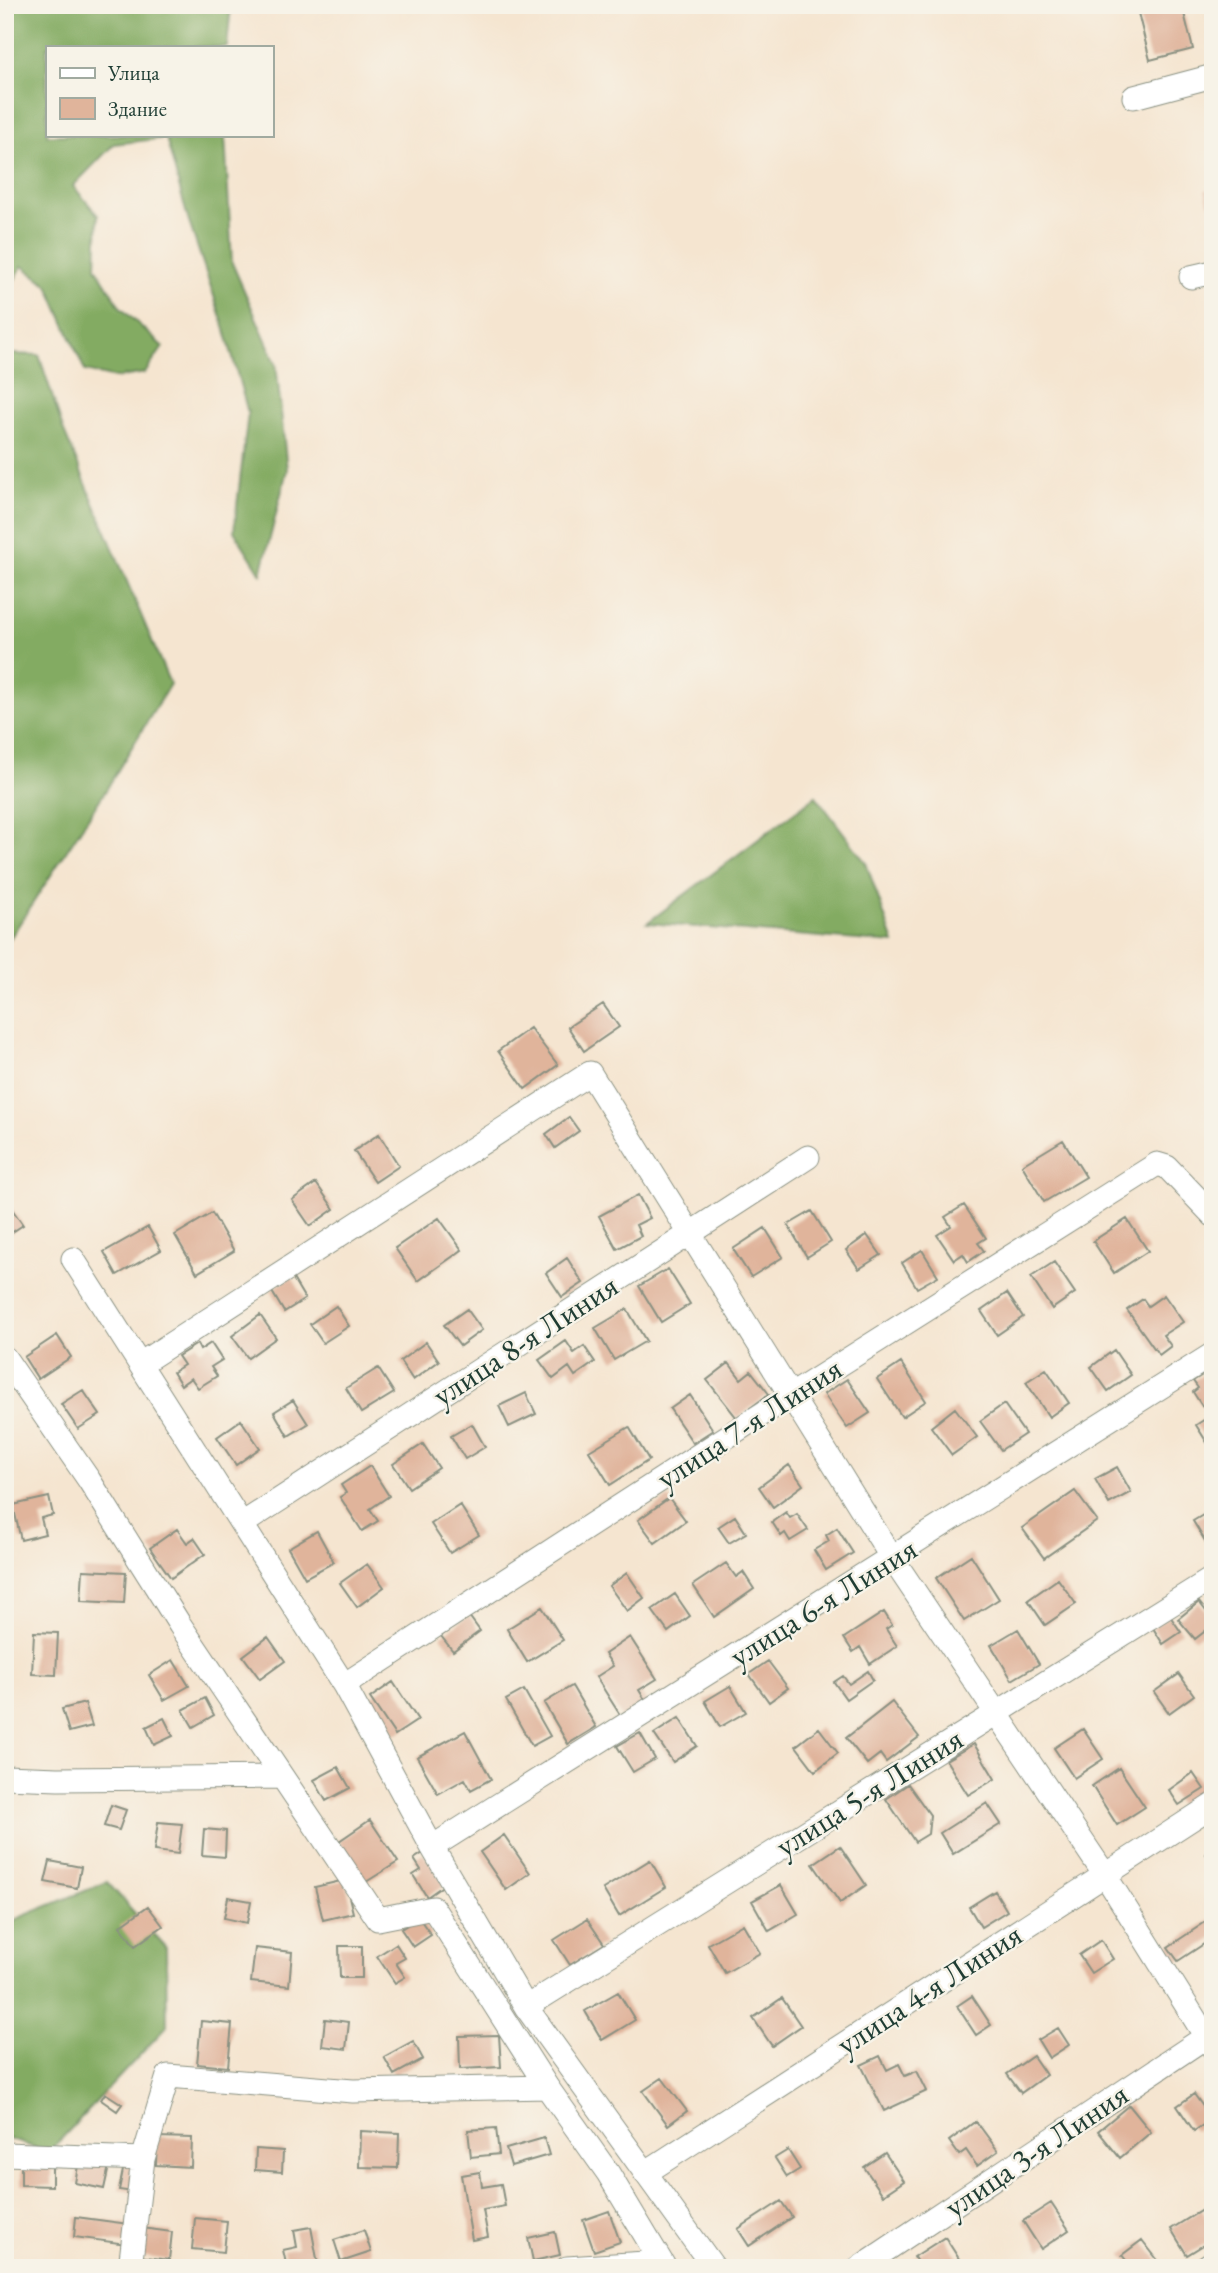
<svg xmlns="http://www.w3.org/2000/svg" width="1218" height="2273" font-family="'EB Garamond',serif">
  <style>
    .forest { fill: #83ab62; stroke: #51744b; stroke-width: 2 }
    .building { fill: #e0b49b }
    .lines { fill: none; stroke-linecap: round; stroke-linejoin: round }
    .minor-casing { stroke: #8a9182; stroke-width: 25 }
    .minor { stroke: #fff; stroke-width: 23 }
    .labels { text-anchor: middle; stroke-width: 5; stroke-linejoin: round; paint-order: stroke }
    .street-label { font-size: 32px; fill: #1f3d34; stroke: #f7f3e8 }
  </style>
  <rect width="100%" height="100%" fill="#f7f3e8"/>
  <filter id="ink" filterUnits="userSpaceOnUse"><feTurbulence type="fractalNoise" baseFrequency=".0143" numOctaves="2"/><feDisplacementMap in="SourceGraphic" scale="14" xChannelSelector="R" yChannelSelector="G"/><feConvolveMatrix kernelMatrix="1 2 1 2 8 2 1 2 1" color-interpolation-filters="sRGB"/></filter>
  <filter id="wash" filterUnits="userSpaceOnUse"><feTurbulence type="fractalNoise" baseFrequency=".00686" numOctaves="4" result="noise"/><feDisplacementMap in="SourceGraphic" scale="28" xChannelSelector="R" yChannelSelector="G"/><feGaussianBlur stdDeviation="1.57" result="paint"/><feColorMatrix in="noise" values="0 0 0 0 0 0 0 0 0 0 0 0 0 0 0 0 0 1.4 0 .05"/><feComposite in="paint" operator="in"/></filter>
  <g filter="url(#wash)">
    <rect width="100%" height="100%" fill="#f5e5d0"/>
    <!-- forest -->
    <path class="forest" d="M5,5H231L227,47H47V135H225L232,263L276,363L287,470L261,574L234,531L248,413L224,326L188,219L166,138L114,144L73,186L98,215L96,267L121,308L163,347L145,373L115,378L85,371L48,285L22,266L5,297Z
      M5,351L7,354L39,355L63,429L170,684L106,790L5,946Z
      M816,796L866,863L894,943L647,923Z
      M107,1882L166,1948L167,2026L49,2152L5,2138V1931L18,1918Z"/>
    <g id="blocks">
      <!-- building -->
      <path class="building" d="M1136,5H1182L1193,49L1150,60Z
        M1213,188V204L1209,205L1205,190Z
        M603,1004L619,1027L584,1051L568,1027Z
        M530,1028L558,1065L525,1089L498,1051Z
        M569,1117L579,1131L555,1148L546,1134Z
        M379,1134L399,1166L375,1182L354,1151Z
        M1063,1140L1086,1177L1044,1202L1022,1165Z
        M316,1183L334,1209L310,1226L292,1200Z
        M638,1195L650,1218L636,1225L641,1236L617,1249L599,1216Z
        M5,1199L23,1225L5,1237Z
        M964,1205L986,1238L978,1243L984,1251L968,1262L963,1254L954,1260L937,1235L951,1226L945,1217Z
        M812,1211L831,1242L807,1257L788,1225Z
        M212,1213L234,1251L197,1273L175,1235Z
        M439,1218L462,1250L418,1281L395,1248Z
        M1127,1219L1148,1251L1114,1273L1093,1241Z
        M148,1227L161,1250L117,1275L104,1252Z
        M765,1228L783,1257L751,1277L733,1249Z
        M867,1235L881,1255L859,1269L846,1250Z
        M922,1250L938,1276L917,1288L902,1263Z
        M567,1258L583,1283L562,1297L546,1273Z
        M1054,1262L1075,1293L1052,1309L1031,1277Z
        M668,1269L690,1304L661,1322L639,1286Z
        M292,1277L305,1299L284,1312L271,1290Z
        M1007,1293L1023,1317L997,1335L981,1311Z
        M1164,1295L1183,1322L1163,1335L1171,1346L1159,1355L1127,1310L1143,1299L1148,1306Z
        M336,1306L349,1326L323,1343L310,1324Z
        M467,1309L482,1330L460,1346L444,1325Z
        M627,1309L646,1341L614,1360L595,1328Z
        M260,1315L276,1338L248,1358L232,1336Z
        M57,1335L71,1357L38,1379L24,1357Z
        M566,1341L574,1353L584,1346L595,1362L575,1376L569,1367L553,1379L539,1360Z
        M426,1342L439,1361L413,1380L400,1361Z
        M211,1343L222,1360L211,1367L217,1376L198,1388L191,1378L181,1385L173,1372L184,1365L178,1356L197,1344L200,1350Z
        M1114,1350L1131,1375L1108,1391L1091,1367Z
        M729,1363L741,1379L751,1371L769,1394L737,1418L707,1380Z
        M901,1363L926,1401L902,1417L877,1379Z
        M378,1368L394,1393L361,1413L346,1388Z
        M1213,1368V1411L1207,1402L1202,1406L1193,1392L1198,1388L1193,1381Z
        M1046,1369L1069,1403L1049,1417L1026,1382Z
        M847,1379L870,1413L847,1428L824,1394Z
        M83,1390L100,1415L78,1429L61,1404Z
        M526,1393L536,1414L509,1427L499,1406Z
        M690,1395L713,1430L693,1443L670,1409Z
        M293,1400L308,1424L288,1436L274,1412Z
        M1004,1404L1025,1434L1001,1450L980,1421Z
        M955,1408L977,1437L952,1455L931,1427Z
        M1213,1414V1452L1196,1425Z
        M241,1420L260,1448L236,1465L217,1437Z
        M472,1424L485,1447L465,1459L451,1436Z
        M629,1427L649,1460L610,1485L589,1451Z
        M423,1444L439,1468L409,1488L393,1464Z
        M789,1465L803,1485L773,1507L759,1487Z
        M370,1466L389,1496L370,1509L378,1521L362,1531L340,1497L346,1493L341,1485Z
        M1117,1467L1131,1492L1109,1504L1095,1479Z
        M1075,1491L1097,1521L1044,1558L1022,1528Z
        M49,1497L53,1515L41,1518L45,1534L21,1540L13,1505Z
        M669,1498L686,1521L655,1543L638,1520Z
        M460,1505L479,1535L450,1553L431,1524Z
        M1213,1509V1543L1208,1546L1193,1521Z
        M786,1512L790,1518L797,1514L808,1530L790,1541L785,1533L781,1536L772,1522Z
        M735,1516L746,1533L729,1543L718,1527Z
        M837,1528L853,1553L826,1570L814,1550L829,1541L826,1535Z
        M177,1529L187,1543L194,1538L205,1554L171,1578L150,1548Z
        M317,1531L334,1562L305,1578L288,1548Z
        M971,1555L999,1599L964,1621L936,1578Z
        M726,1563L736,1577L743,1572L754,1589L714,1617L693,1585Z
        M367,1564L384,1587L357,1607L340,1583Z
        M83,1570L126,1572L124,1603L81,1601Z
        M627,1573L644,1598L627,1611L609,1586Z
        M1058,1579L1076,1604L1045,1625L1028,1600Z
        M675,1594L690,1616L668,1632L652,1610Z
        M1199,1602L1213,1620V1625L1195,1639L1178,1619Z
        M542,1607L563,1640L527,1662L507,1629Z
        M884,1612L892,1625L886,1629L897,1646L870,1664L860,1647L853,1652L844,1638Z
        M469,1616L480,1631L453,1651L441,1636Z
        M1170,1616L1181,1632L1163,1644L1153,1628Z
        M1018,1629L1039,1664L1012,1680L991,1645Z
        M34,1632L58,1633L56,1675L32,1674Z
        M268,1637L285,1661L260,1679L243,1656Z
        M630,1637L657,1679L639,1690L647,1703L622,1718L596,1677L613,1666L605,1654Z
        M173,1660L189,1686L164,1700L149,1675Z
        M768,1661L788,1688L769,1702L749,1674Z
        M868,1671L873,1680L846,1699L834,1682L843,1676L849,1684Z
        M1179,1674L1194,1695L1169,1713L1154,1692Z
        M393,1682L418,1720L395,1735L370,1698Z
        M572,1686L596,1727L568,1744L544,1703Z
        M730,1686L746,1712L720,1727L705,1701Z
        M524,1690L550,1736L532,1746L506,1700Z
        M205,1698L214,1715L193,1727L183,1710Z
        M892,1702L919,1737L886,1762L880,1754L867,1764L846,1738Z
        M85,1703L92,1726L69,1732L62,1709Z
        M164,1718L173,1736L154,1745L146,1727Z
        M679,1718L697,1746L673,1762L654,1734Z
        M819,1728L838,1753L815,1771L796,1746Z
        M1083,1729L1103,1759L1074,1778L1054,1748Z
        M465,1731L491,1779L471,1790L465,1779L438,1794L417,1757Z
        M640,1733L655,1759L633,1772L617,1746Z
        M974,1744L995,1779L968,1795L946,1760Z
        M338,1767L350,1788L326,1801L314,1780Z
        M1119,1768L1145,1807L1117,1825L1092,1786Z
        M1193,1773L1204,1789L1179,1805L1169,1790Z
        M908,1784L930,1815L928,1834L915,1842L886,1799Z
        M987,1803L1001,1824L953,1854L940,1833Z
        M111,1805L126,1810L119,1830L104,1826Z
        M370,1820L398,1862L366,1882L339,1841Z
        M158,1822L182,1824L178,1854L154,1851Z
        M204,1829L226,1831L225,1857L202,1855Z
        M504,1835L530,1873L506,1890L480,1852Z
        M840,1846L866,1885L840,1903L813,1864Z
        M1213,1849V1863L1206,1854Z
        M423,1853L444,1885L427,1897L413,1875L421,1870L414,1859Z
        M650,1860L666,1887L619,1916L603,1889Z
        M50,1861L81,1867L77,1888L45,1882Z
        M345,1880L353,1913L323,1920L315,1887Z
        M781,1885L798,1914L769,1931L752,1901Z
        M995,1891L1007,1911L981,1927L969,1907Z
        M228,1897L251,1901L247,1923L224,1918Z
        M148,1906L163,1926L135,1946L120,1926Z
        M1213,1917V1938L1178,1961L1168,1947Z
        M419,1918L431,1935L413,1947L401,1929Z
        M587,1919L604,1944L570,1965L554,1940Z
        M743,1924L760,1953L725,1973L708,1944Z
        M1101,1940L1113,1959L1091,1973L1079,1955Z
        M396,1944L405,1958L396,1963L405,1977L395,1983L377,1956Z
        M339,1946H362V1978H340Z
        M255,1948L292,1952L289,1986L251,1982Z
        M618,1992L635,2020L602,2040L585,2011Z
        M972,1996L991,2025L976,2035L957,2006Z
        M782,1998L801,2026L772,2046L753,2018Z
        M325,2019L349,2022L346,2049L322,2046Z
        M201,2021L232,2024L228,2067L197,2064Z
        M1058,2028L1069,2045L1049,2058L1038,2040Z
        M499,2035L501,2067L460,2069L459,2036Z
        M413,2041L423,2059L394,2075L384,2057Z
        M880,2056L887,2070L899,2064L905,2076L917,2071L927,2091L884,2111L861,2065Z
        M1033,2056L1046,2075L1021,2093L1007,2074Z
        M662,2078L687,2111L668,2125L643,2091Z
        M105,2093L122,2104L117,2111L101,2100Z
        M1194,2094L1212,2119L1194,2131L1177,2106Z
        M1129,2105L1151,2132L1120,2158L1098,2131Z
        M976,2121L998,2151L977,2166L966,2150L959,2155L949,2141Z
        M496,2128L499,2154L471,2157L468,2130Z
        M360,2131L399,2133L398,2168L359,2167Z
        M157,2137L192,2138L191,2167L156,2165Z
        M544,2138L549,2155L511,2166L506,2149Z
        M256,2149L283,2151L282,2172L255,2170Z
        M788,2150L800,2169L787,2177L775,2158Z
        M885,2153L904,2181L883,2195L864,2167Z
        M79,2160L109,2166L104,2189L75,2183Z
        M21,2165L52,2166V2186L21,2185Z
        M124,2165L138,2167L133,2192L119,2190Z
        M480,2172L482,2187L501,2184L505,2206L483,2210L488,2237L472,2240L461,2175Z
        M781,2201L792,2217L749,2246L738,2229Z
        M1051,2203L1069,2230L1041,2249L1023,2221Z
        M1202,2210L1213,2228V2239L1187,2255L1171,2229Z
        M609,2211L620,2242L594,2251L583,2220Z
        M76,2217L129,2224L126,2244L74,2237Z
        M195,2218L227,2221L224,2252L192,2249Z
        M311,2227L318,2264L287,2268L283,2250L297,2247L294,2230Z
        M142,2228L172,2232L169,2260L138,2256Z
        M364,2230L371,2252L341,2262L334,2240Z
        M555,2232L560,2255L533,2261L528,2238Z
        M945,2237L961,2262L952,2268H920L914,2257Z
        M1142,2240L1160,2263L1154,2268H1132L1122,2255Z"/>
    </g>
  </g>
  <g filter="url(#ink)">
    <use href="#blocks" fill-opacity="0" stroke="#8a9182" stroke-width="2"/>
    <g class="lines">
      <defs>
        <path id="minor" d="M1134,97L1213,76
          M1191,277L1213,272
          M73,1259L344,1685L432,1847L526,2007L714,2268
          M5,1358L89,1480L180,1625L378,1919L433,1908L547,2087L608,2173L665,2268
          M140,1364L590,1073L892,1558L1105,1875L1213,2048
          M242,1524L808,1157
          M344,1685L790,1396L1157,1164L1167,1167L1213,1215
          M5,1777L58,1779L281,1777
          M432,1847L1213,1354
          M526,2007L1213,1578
          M5,2154L143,2159
          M645,2173L1213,1805
          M130,2268L143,2159L168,2076L353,2091L547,2087
          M567,2268L661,2262
          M859,2268L1213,2032
          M1204,2268L1213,2262"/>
      </defs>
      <!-- minor casing -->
      <use href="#minor" class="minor-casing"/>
      <!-- minor -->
      <use href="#minor" class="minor"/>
    </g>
  </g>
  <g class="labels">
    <!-- street labels -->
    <g class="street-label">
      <text transform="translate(525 1340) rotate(-33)" y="11">улица 8-я Линия</text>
      <text transform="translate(749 1423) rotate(-33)" y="11">улица 7-я Линия</text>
      <text transform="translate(823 1602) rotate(-32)" y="11">улица 6-я Линия</text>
      <text transform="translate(869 1792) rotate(-32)" y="11">улица 5-я Линия</text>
      <text transform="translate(929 1989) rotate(-33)" y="11">улица 4-я Линия</text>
      <text transform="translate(1036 2150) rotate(-34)" y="11">улица 3-я Линия</text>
    </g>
  </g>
  <!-- margin -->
  <rect width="1218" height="2273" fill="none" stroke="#f7f3e8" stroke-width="28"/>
  <!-- legend -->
  <rect x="46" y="46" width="228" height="91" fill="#f7f3e8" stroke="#a1aaa0" stroke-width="2"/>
  <rect x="60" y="68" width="35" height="10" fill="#ffffff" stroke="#a1aaa0" stroke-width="2"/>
  <text x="108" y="80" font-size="21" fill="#1f3d34">Улица</text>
  <rect x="60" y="98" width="35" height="21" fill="#e0b49b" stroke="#a1aaa0" stroke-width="2"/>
  <text x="108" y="116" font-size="21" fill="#1f3d34">Здание</text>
</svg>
